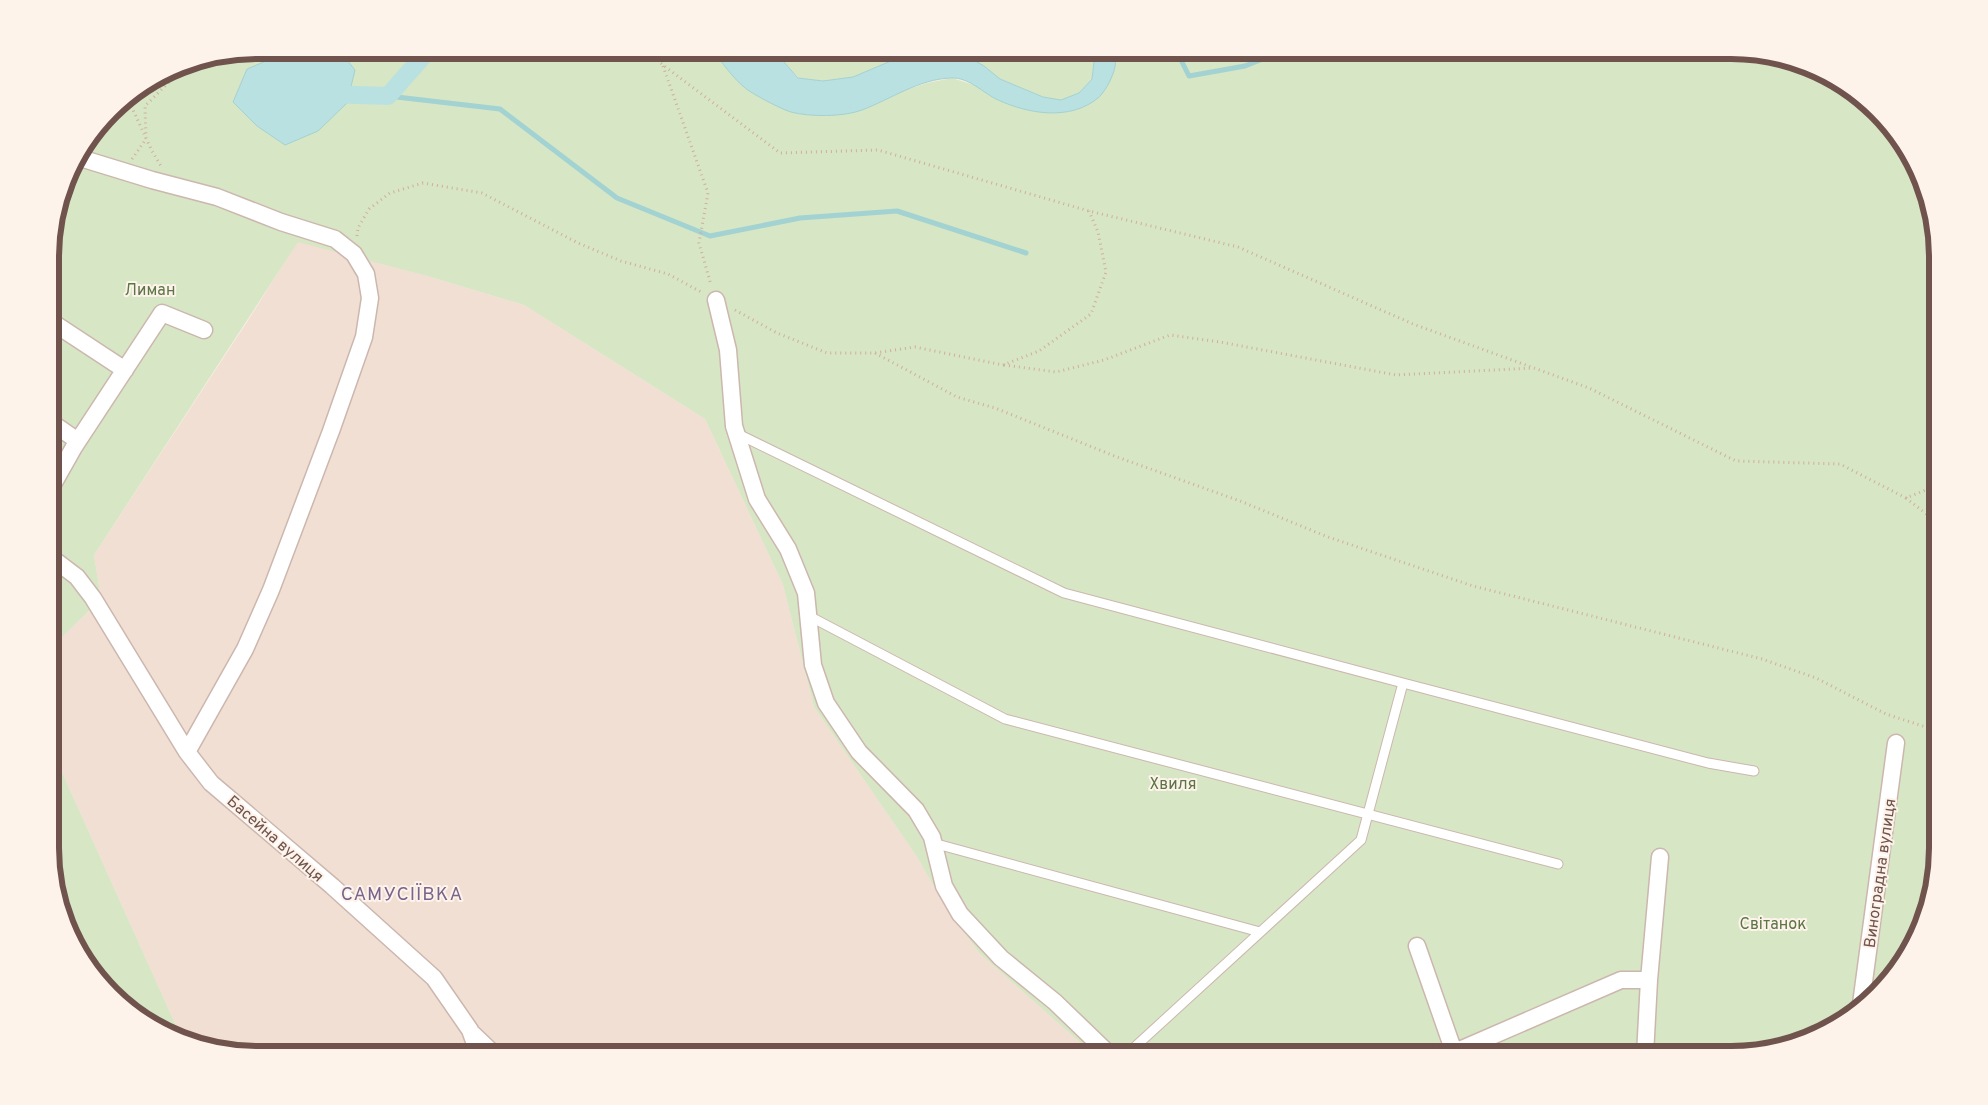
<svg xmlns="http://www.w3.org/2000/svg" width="1988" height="1105" font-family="Overpass,sans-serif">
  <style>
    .residential { fill: #f1dfd3 }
    .green { fill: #d7e6c4 }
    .water { fill: #bae1e1; stroke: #a2d2d2 }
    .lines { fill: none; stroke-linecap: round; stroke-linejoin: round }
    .stream { stroke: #a2d2d2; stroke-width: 5 }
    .canal { stroke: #bae1e1; stroke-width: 18 }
    .lane-casing { stroke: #ccb7ae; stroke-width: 11 }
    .street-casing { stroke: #ccb7ae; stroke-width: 19 }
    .path { stroke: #d1ada2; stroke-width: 3; stroke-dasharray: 1 4; stroke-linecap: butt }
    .lane { stroke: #fff; stroke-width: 9 }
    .street { stroke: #fff; stroke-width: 16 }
    .labels { text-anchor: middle; stroke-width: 4; stroke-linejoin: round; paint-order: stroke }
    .park-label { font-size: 16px; fill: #5b7545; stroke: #fdf3ea }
    .street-label { font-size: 16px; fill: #70534c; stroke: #fdf3ea }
    .quarter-label { font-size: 19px; letter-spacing: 1px; fill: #79648c; stroke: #fdf3ea }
    .rim { fill: none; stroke: #70534c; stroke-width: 6 }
  </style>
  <rect width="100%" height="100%" fill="#faeee4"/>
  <!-- residential -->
  <path class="residential" d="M298,241L427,276L524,305L705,419L783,585L814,707L917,857L945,906L979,953L1094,1055H256L203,1048L182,1039L52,750V647L101,599L94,555L247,322Z"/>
  <!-- green -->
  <path class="green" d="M256,50H292L247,69L355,70L339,50H712L745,88L860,111L897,93L927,83L952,78L974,85L998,100L1069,112L1113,54L1108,50H1732L1785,57L1835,77L1903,142L1927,190L1938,242V862L1911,952L1846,1020L1798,1044L1745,1055H1094L979,953L945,906L917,857L814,707L783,585L705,419L524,305L427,276L298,242L94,555L101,599L52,647V230L71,165L120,101L178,66Z
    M777,50H1105L1094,62L1092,78L1079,93L1061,100L1043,97L1000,79L984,66L932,51L898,58L853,77L823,81L799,78L784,62Z
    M52,750L182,1039L153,1028L85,963L52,875Z"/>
  <!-- water -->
  <path class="water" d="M292,50H339L355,70L347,103L318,131L285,145L257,126L233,102L247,69Z
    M712,50H777L784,62L798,78L823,81L853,77L898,58L932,51H958L984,66L1000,79L1043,97L1061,100L1079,93L1092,79L1094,62L1103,50C1129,49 1108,90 1098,98C1070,121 1029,114 998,100C983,93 969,77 951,78C919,79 891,99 862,110C844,117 809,117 791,112C783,110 750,93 744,87C732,77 722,62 712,50Z"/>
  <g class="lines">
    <!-- stream -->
    <path class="stream" d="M1176,50L1189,76L1245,66L1285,50
      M1113,54L1122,50
      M388,96L500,109L617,198L710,236L800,218L897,211L1026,253"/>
    <!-- canal -->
    <path class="canal" d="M326,94L388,96L425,54L423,50"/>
    <defs>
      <path id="lane" d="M736,433L1064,593L1403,683L1361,840L1126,1055
        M809,616L1005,719L1558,864
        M1403,683L1708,763L1754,771
        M933,843L1260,932"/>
      <path id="street" d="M77,157L152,180L217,197L281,222L335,239L354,254L366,274L370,298L364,337L331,431L271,590L245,649L187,752
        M716,300L728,350L734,426L757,499L788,549L806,593L813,665L826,703L859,752L916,810L932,837L944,886L960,914L1001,958L1055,1002L1110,1055
        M52,322L125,370
        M52,423L78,441
        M52,486L74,447L162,313L204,330
        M52,558L77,577L93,598L187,752L211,783L332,886L434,978L470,1030L479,1055
        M1417,946L1454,1052
        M1649,980L1660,857
        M1861,1004L1896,743
        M473,1034L495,1055
        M1448,1055L1621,980H1649L1645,1055"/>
    </defs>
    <!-- lane casing -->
    <use href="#lane" class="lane-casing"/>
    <!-- street casing -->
    <use href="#street" class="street-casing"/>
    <!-- path -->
    <path class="path" d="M646,50L663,65L780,153L878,150L1089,211L1238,247L1413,324L1589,388L1736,461L1840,464L1906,498L1938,485
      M663,66L708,193L699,243L711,285
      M127,97L152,151L161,166
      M132,159L146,139L145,106L187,64
      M357,236L358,228L369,209L390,193L423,183L482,193L578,243L621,261L668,274L703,293
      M735,310L777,333L827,353H875L915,347L1003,365L1039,351L1091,314L1106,272L1098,232L1089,211
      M875,353L957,397L995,408L1117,457L1240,501L1328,537L1473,586L1762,659L1816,678L1886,714L1938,731
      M1004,365L1056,372L1104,360L1170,335L1220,342L1396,375L1533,368
      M1906,498L1938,523"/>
    <!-- lane -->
    <use href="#lane" class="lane"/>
    <!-- street -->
    <use href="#street" class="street"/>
  </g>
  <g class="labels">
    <!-- park labels -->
    <g class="park-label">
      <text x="150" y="295">Лиман</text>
      <text x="1173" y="789">Хвиля</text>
      <text x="1773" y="929">Світанок</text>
    </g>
    <!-- street labels -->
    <g class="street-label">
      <text transform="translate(276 838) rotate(41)" y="6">Басейна вулиця</text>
      <text transform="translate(1879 873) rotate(-82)" y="6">Виноградна вулиця</text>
    </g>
    <!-- quarter labels -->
    <g class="quarter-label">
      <text x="402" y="900">САМУСІЇВКА</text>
    </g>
  </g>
  <!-- crop -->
  <path d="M0 0H1988V1105H0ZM257 59H1731A198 198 0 0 1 1929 257V848A198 198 0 0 1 1731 1046H257A198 198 0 0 1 59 848V257A198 198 0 0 1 257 59Z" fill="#fdf3ea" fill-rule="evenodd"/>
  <path class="rim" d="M257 59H1731A198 198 0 0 1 1929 257V848A198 198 0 0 1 1731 1046H257A198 198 0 0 1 59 848V257A198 198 0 0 1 257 59Z"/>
</svg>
